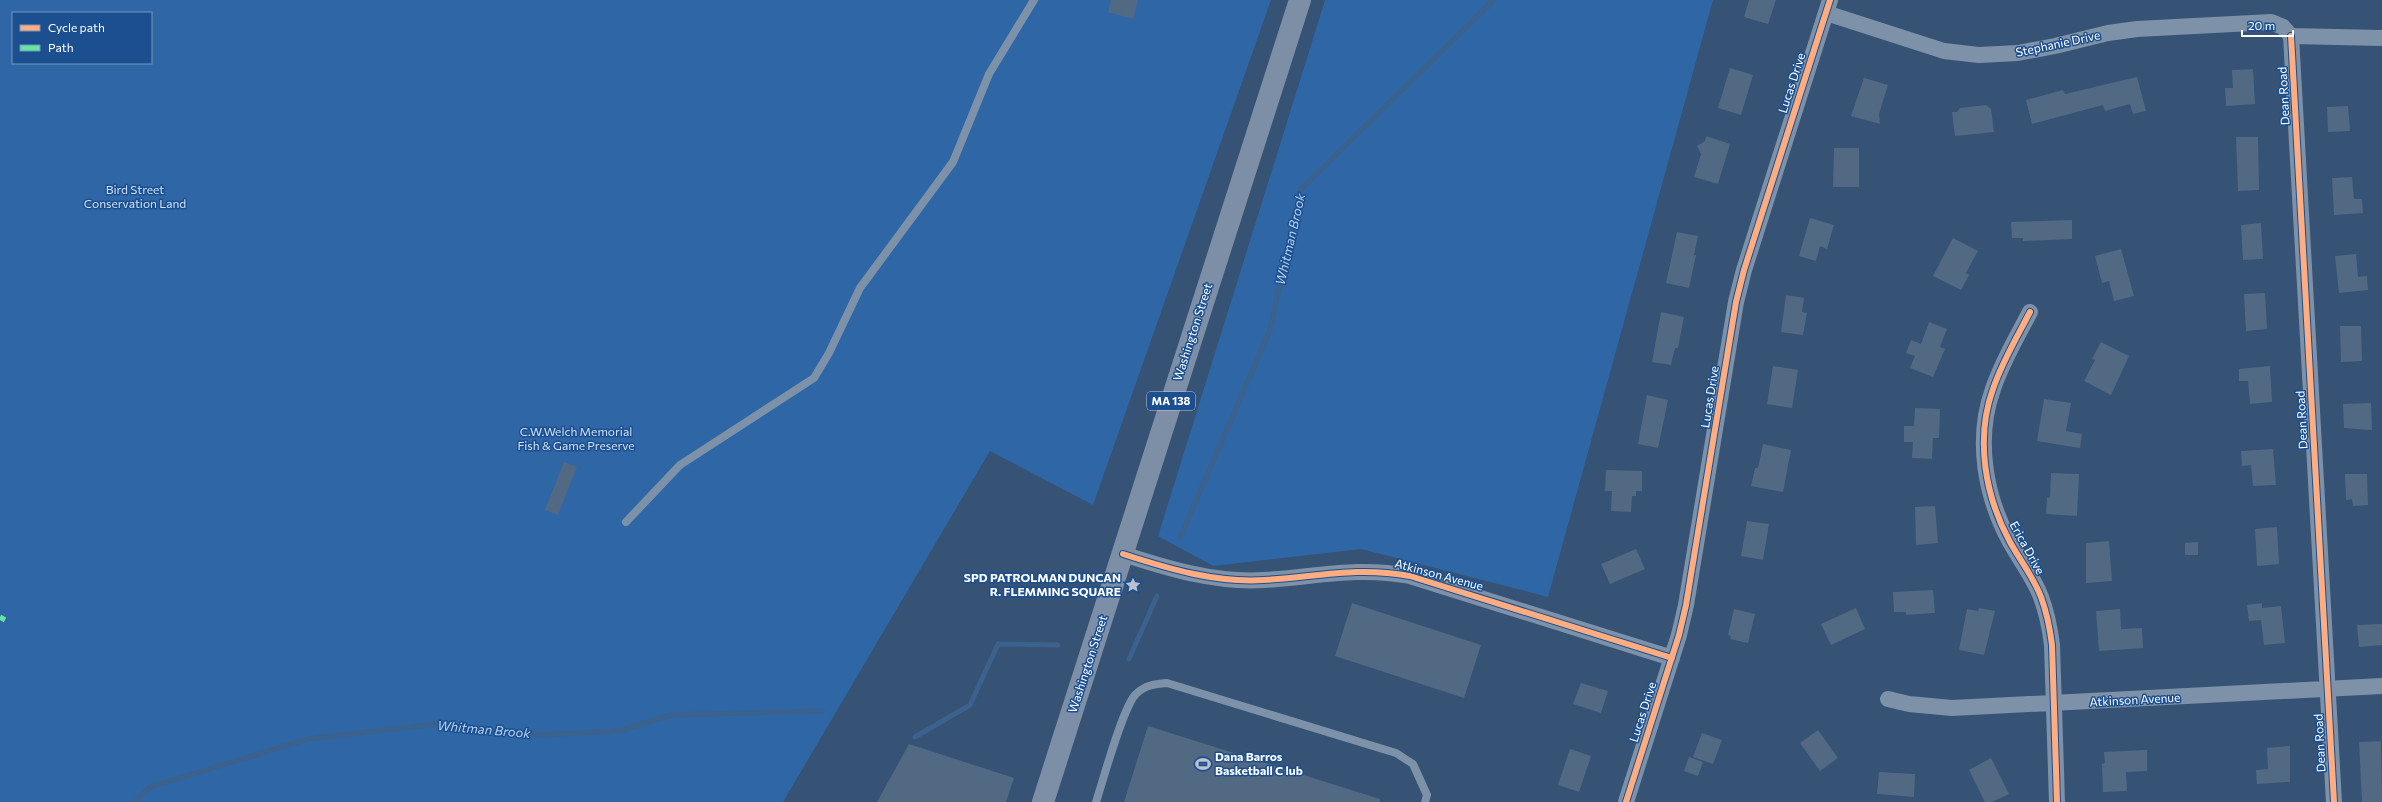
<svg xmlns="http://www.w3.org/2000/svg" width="2382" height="802" font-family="Commissioner,sans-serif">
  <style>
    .green { fill: #2f66a5; fill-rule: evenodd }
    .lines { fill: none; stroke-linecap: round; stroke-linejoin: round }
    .stream { stroke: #3b618d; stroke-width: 5 }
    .building { fill: #526984 }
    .service { stroke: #7d92a8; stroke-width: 8 }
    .minor { stroke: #7d92a8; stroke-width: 16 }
    .primary { stroke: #7d8ea7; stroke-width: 22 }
    .quiet { stroke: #66e7a1; stroke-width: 5; stroke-dasharray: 10 5; stroke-linecap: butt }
    .cycleway-casing { stroke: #1b4f8f; stroke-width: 8 }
    .cycleway { stroke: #ffac80; stroke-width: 6 }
    .labels { text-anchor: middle; stroke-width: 3; stroke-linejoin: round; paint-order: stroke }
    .shield { fill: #1b4f8f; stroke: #bbcadd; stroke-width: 1 }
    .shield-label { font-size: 11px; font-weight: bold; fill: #fff }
    .street-label { font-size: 12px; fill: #fff; stroke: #1b4f8f }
    .park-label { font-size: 12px; fill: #cfe3fa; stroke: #1b4f8f }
    .poi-label { font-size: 12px; font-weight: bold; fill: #fff; stroke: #1b4f8f; text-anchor: end }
    .water-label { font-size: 13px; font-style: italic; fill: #b5d3f5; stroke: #1b4f8f }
  </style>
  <rect width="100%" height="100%" fill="#365274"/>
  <!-- green -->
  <path class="green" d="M0,0H1271L1093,505L990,451L783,802H0ZM13,13H151V63H13Z
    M1325,0H1713L1548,597L1361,549L1213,566L1158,536Z"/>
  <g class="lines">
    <!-- stream -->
    <path class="stream" d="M1180,538L1270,330L1300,190L1494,0
      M1129,659L1157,596
      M915,737L970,705L998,644L1058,645
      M134,802L150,787L308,739L436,724L542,735L619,731L671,715L822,711"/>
  </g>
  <!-- building -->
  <path class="building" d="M1111,0H1138L1133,19L1108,12Z
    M1749,0H1776L1768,24L1744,17Z
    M1730,68L1753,75L1741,115L1718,108Z
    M2253,69L2255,104L2226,106L2225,88H2233L2232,70Z
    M2137,77L2146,111L2133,114L2130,104L2105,111L2103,105L2032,124L2026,100L2063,90L2065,94Z
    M1864,78L1888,85L1879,114L1880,124L1851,116Z
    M1986,105L1991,109L1994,132L1955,136L1952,112H1957L1960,108Z
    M2348,106L2350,131L2328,132L2327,107Z
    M1706,136L1730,144L1718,184L1694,177L1701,154L1697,146L1705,141Z
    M2236,137H2258L2259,190L2238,191Z
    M1834,148H1859V187H1833Z
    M2352,177L2354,199H2362L2363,213L2334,215L2332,178Z
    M1810,218L1834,225L1827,249L1820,246L1816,261L1799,256Z
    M2072,220V239L2023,241V238H2012L2011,222Z
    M2261,223L2263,259L2243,260L2241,225Z
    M1677,232L1698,236L1694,255H1696L1689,288L1666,283Z
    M1953,238L1978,251L1966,273L1969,275L1961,290L1933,276Z
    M2121,249L2134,296L2114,301L2109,281L2102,283L2095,256Z
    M2356,254L2358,277L2367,276L2368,290L2339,293L2335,256Z
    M2265,293L2267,329L2246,331L2244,294Z
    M1786,295L1804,298L1802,312L1807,313L1803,335L1781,332Z
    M1661,312L1684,317L1678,348H1675L1671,365L1652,362Z
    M1929,322L1947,329L1940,347L1945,349L1933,377L1910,368L1915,356L1906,353L1911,340L1921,344Z
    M2340,326H2361L2362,361L2341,362Z
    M2101,342L2129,356L2111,395L2084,381L2095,360L2092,359Z
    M1773,366L1798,370L1792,408L1767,404Z
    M2270,366L2272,402L2250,404L2248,381H2239V369Z
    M1647,395L1668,400L1658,448L1638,444Z
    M2044,399L2071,403L2066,431L2082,434L2080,448L2037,441Z
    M2371,403L2372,430L2344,428L2343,404Z
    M1915,408L1940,409L1939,438H1933L1932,459L1912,458L1913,442H1904V426H1914Z
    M1763,444L1791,450L1783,492L1751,486L1755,468H1758Z
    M2273,449L2276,485L2253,486L2251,465L2242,466L2241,451Z
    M564,462L577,467L558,515L545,510Z
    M1606,470L1642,471V491H1636V496H1632L1631,512L1611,511L1612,491H1605Z
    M2051,473L2079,474L2077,516L2046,514L2047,497L2050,498Z
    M2345,474H2367L2368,505L2353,506L2352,499L2346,500Z
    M1935,506L1938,543L1916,545L1915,507Z
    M1747,521L1769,524L1763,560L1741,556Z
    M2277,527L2279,564L2257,566L2255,529Z
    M2109,541L2112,581L2086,583V543Z
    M2198,542V555H2185V543Z
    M1636,549L1645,569L1610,584L1601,564Z
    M1933,590L1935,613L1906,615V612H1894L1893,592Z
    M1352,603L1481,645L1464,698L1335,656Z
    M2262,603V608L2281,606L2285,643L2264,645L2261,620L2249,621L2247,605Z
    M1856,608L1865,629L1831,645L1821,624Z
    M1979,608L1995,611L1984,655L1959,650L1967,609L1978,611Z
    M1734,609L1755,614L1748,643L1730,639L1731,636L1728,635Z
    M2120,609L2121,629L2142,628L2143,648L2099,651L2096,611Z
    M2382,624V645L2359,647L2357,625Z
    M1581,683L1608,691L1601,713L1573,704Z
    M1148,726L1380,799V802H1124Z
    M1818,730L1838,758L1820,771L1800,743Z
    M1702,733L1722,740L1713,764L1693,757Z
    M2381,741L2382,802H2362L2359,742Z
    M909,744L1014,778L1006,802H877Z
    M2290,746V782L2257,784L2256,770L2268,769L2267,748Z
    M1570,749L1591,756L1579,792L1558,785Z
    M2147,750V771L2126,772L2127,791L2103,792L2102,764L2105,763L2104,752Z
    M1689,757L1703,762L1698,776L1684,771Z
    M1991,758L2009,794L1992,802H1985L1969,770Z
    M1879,772L1915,774L1914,797L1877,794Z"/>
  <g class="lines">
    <!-- service -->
    <path class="service" d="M626,522L680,465L814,378L829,353L860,288L953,162L989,74L1034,0
      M1096,802C1103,781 1123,706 1136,694C1145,685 1155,684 1167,683L1396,753L1413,764L1427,795L1425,802"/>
    <!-- minor -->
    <path class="minor" d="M1826,13L1944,51L1979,55L2018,53L2055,46L2108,33L2137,29L2271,22L2283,27L2291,36
      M2291,36L2334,802
      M2291,36L2382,38
      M2030,312C2017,337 2002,362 1993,389C1975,439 1985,496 2010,542C2020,560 2034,578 2041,597C2047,613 2050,629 2052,645L2057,802
      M1123,554C1169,569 1216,583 1264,580C1317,577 1355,566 1410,576L1672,658
      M1888,699L1909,704L1952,708L2382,686
      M1626,802L1679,635L1686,605L1736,302L1744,270L1830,0"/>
    <!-- primary -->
    <path class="primary" d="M1043,802L1300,0"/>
    <!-- quiet -->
    <path class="quiet" d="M0,617L5,620"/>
    <defs>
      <path id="cycleway" d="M2291,36L2334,802
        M2030,312C2017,337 2002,362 1993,389C1975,439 1985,496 2010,542C2020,560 2034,578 2041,597C2047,613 2050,629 2052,645L2057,802
        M1123,554C1169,569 1216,583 1264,580C1317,577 1355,566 1410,576L1672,658
        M1626,802L1679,635L1686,605L1736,302L1744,270L1830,0"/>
    </defs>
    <!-- cycleway casing -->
    <use href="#cycleway" class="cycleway-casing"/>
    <!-- cycleway -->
    <use href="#cycleway" class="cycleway"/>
  </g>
  <!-- icons -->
  <defs>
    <symbol id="sight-bare" viewBox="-9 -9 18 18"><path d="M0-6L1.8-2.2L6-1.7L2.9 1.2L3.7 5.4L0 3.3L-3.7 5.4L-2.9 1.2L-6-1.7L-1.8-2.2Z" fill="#b9c2ce" stroke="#1b4f8f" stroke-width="2.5" paint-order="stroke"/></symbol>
    <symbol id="stadium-bare" viewBox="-9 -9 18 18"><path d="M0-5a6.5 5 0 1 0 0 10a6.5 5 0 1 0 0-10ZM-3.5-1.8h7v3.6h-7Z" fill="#b9c2ce" stroke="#1b4f8f" stroke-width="2.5" paint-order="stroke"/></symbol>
  </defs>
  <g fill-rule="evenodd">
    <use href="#sight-bare" x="1122" y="574" width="22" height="22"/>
    <use href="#stadium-bare" x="1192" y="753" width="22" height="22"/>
  </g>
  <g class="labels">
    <!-- shield labels -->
    <rect class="shield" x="1147" y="392" width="48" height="18" rx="3"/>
    <g class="shield-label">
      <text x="1171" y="405">MA 138</text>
    </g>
    <!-- street labels -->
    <g class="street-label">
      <text transform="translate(2058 44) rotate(-12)" y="4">Stephanie Drive</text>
      <text transform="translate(1792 83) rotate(-72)" y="4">Lucas Drive</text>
      <text transform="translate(2284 96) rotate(-93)" y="4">Dean Road</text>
      <text transform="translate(1193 332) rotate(-72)" y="4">Washington Street</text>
      <text transform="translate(1710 397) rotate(-81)" y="4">Lucas Drive</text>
      <text transform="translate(2302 420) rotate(-93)" y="4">Dean Road</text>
      <text transform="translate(2027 548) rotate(61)" y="4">Erica Drive</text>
      <text transform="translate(1439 575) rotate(15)" y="4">Atkinson Avenue</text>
      <text transform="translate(1088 664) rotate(-72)" y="4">Washington Street</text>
      <text transform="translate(2135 700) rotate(-3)" y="4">Atkinson Avenue</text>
      <text transform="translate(1643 712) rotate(-72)" y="4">Lucas Drive</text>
      <text transform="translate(2320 743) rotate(-93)" y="4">Dean Road</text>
    </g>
    <!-- park labels -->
    <g class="park-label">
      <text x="135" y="194">Bird Street<tspan x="135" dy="14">Conservation Land</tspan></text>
      <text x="576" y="436">C.W.Welch Memorial<tspan x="576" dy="14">Fish &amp; Game Preserve</tspan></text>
    </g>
    <!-- poi labels -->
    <g class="poi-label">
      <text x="1121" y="582">SPD PATROLMAN DUNCAN<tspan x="1121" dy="14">R. FLEMMING SQUARE</tspan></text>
      <text x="1215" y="761" text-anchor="start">Dana Barros<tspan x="1215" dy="14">Basketball C lub</tspan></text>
    </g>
    <!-- water labels -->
    <g class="water-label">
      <text transform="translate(1290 239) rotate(-77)" y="5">Whitman Brook</text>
      <text transform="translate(484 729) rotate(5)" y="5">Whitman Brook</text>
    </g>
  </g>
  <!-- legend -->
  <rect x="12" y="12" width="140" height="52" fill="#1b4f8f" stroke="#7695bc"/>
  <rect x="20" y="25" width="20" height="6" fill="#ffac80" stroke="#7695bc"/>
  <text x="48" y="32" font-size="12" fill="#ffffff">Cycle path</text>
  <rect x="20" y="45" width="20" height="6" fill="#66e7a1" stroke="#7695bc"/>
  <text x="48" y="52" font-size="12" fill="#ffffff">Path</text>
  <!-- scale -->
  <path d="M2242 30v6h51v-6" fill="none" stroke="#ffffff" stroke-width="2"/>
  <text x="2248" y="30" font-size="12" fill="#ffffff" stroke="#1b4f8f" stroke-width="3" paint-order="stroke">20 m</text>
</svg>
